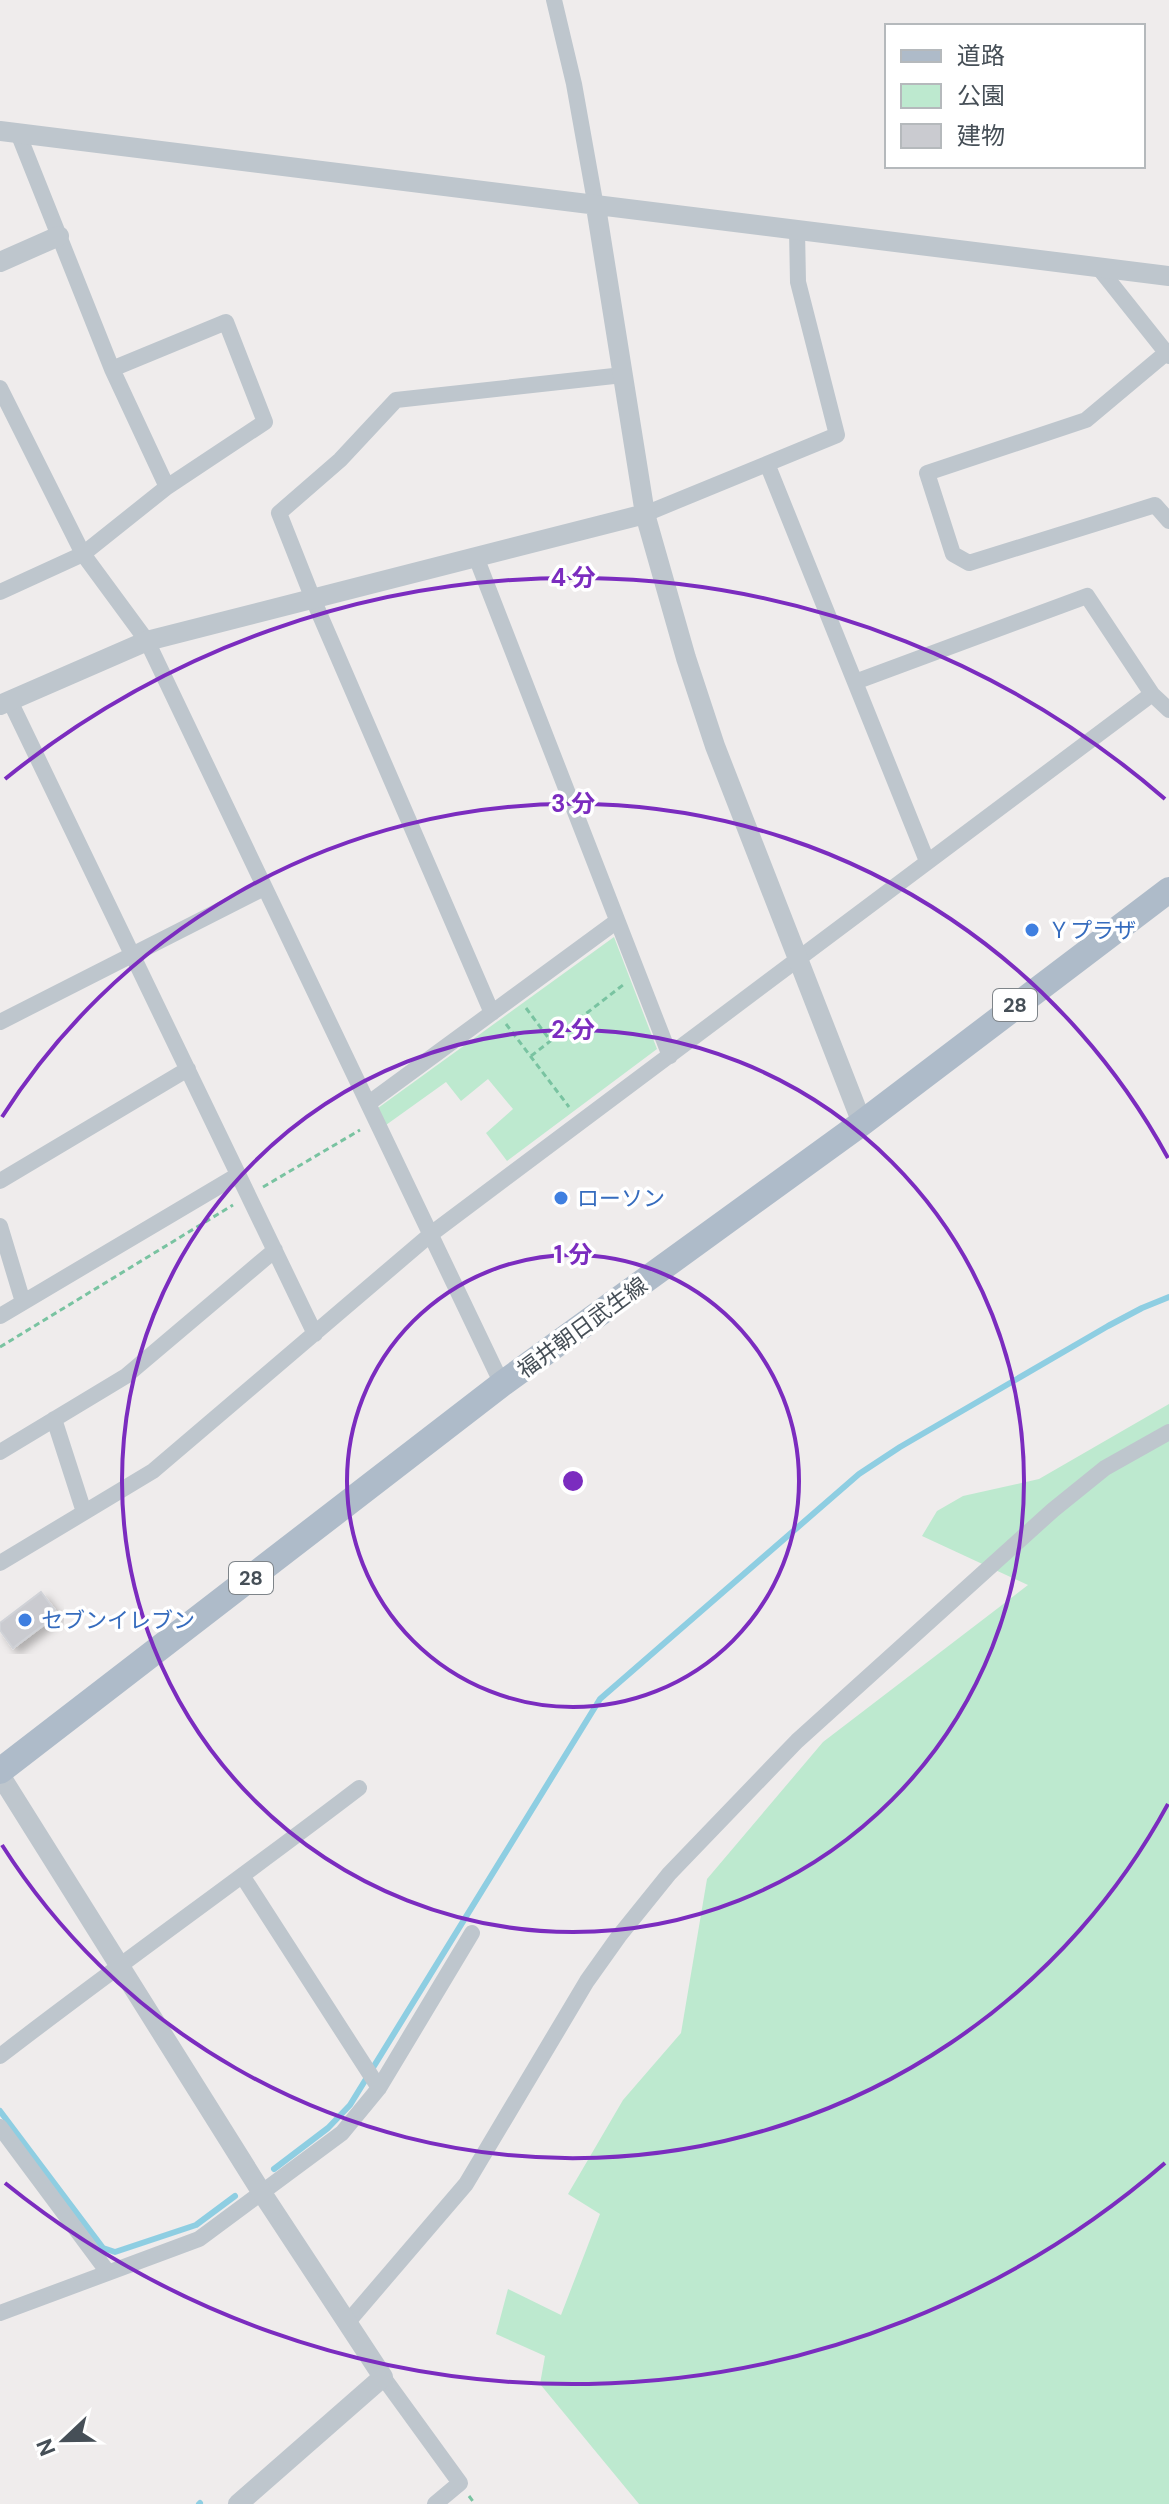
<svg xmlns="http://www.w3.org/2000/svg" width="1169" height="2504" font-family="'DM Sans','Noto Sans JP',sans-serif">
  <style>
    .green { fill: #bde9cf }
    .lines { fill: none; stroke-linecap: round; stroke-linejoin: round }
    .stream { stroke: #8ecee2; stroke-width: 6 }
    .building { fill: #cacbd0; stroke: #d0d2d7; stroke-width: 2; filter: url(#shadow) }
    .path { stroke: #79c3a1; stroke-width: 3; stroke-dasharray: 6 4; stroke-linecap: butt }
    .minor { stroke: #bec6cd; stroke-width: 16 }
    .tertiary { stroke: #bec6cd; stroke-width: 20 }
    .primary { stroke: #aebbc9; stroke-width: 26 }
    .ring { fill: none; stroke: #7b2cbf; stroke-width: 4 }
    .shop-dot { fill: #3f7fe0; stroke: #fff; stroke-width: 3 }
    .labels { text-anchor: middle; stroke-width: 7; stroke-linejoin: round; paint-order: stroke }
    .shield { fill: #fff; stroke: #7e8489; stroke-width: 2 }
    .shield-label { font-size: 20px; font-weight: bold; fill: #464f57 }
    .shop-label { font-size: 22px; fill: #366cbe; stroke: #fff; text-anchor: start }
    .street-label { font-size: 22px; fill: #464f57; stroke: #fff }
    .centre { fill: #7b2cbf; stroke: #fff; stroke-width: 4 }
    .ring-label { font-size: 24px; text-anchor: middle; font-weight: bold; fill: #7b2cbf; stroke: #fff; stroke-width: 7; stroke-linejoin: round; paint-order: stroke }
  </style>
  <defs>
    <filter id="shadow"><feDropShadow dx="5.5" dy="5.5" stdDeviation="4" flood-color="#0004"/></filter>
  </defs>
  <rect width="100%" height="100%" fill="#efecec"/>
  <!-- green -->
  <path class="green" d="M614,937L657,1049L507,1161L486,1133L513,1109L488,1079L461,1101L446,1082L386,1125L378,1108Z
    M1169,1404V2504H639L540,2384L545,2356L496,2334L508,2289L561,2315L600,2214L568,2194L623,2100L681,2033L707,1879L823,1742L1028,1585L922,1536L937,1511L963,1496L1039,1479Z"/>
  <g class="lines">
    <!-- stream -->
    <path class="stream" d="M0,2111L103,2248L115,2252L196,2225L235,2196
      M274,2169L328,2128L350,2105L600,1699L859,1474L900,1447L1108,1326L1142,1308L1169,1297
      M199,2504L200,2503"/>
  </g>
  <!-- building -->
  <path class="building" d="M41,1592L58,1614L13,1648L0,1630V1623Z"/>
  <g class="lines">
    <!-- path -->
    <path class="path" d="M526,1008L550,1040
      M506,1024L569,1107
      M531,1056L623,985
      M263,1187L360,1130
      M0,1347L233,1205
      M469,2496L475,2504"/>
    <!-- minor -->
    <path class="minor" d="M554,0L574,84L596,207
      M18,133L112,369L167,487
      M1098,267L1169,356
      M1166,353L1086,420L927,473L953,554L969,563L1155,505L1169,521
      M0,388L83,554L147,641L502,1384
      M768,466L927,861
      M645,514L837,435L798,282L797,230
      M476,557L670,1056
      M0,592L83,554L167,487L265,422L226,322L112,369
      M855,682L1087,596L1152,694L1169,710
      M10,701L315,1334
      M492,1013L313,599L279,513L340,460L396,400L623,375
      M0,1022L264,888
      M369,1103L617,921
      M0,1181L188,1069
      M0,1226L23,1302
      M0,1316L238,1175
      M54,1419L84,1512
      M0,1452L126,1376L275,1250
      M0,1563L153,1471L431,1234L1152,694
      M243,1877L379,2088
      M0,2056C118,1965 240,1879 359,1788
      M0,2127L107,2271
      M0,2313L199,2239L342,2133L379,2088L472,1933
      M347,2323L466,2184L587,1981L619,1936L669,1874L797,1741L1053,1510L1105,1468L1169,1432
      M383,2377L460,2483L435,2504"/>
    <!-- tertiary -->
    <path class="tertiary" d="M0,131L1169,276
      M596,207L645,514L686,658L715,746L862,1123
      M0,262L59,236
      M0,705L147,641L645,514
      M0,1775L262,2193L383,2377L238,2504"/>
    <!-- primary -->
    <path class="primary" d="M0,1771L502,1384L862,1123L1169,890"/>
  </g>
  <!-- distance rings -->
  <g class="ring">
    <circle cx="573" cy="1481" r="226"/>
    <circle cx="573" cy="1481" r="451"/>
    <path d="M1168 1804A677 677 0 0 1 2 1845M2 1117A677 677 0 0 1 1168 1158"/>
    <path d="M1165 2163A903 903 0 0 1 5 2183M5 779A903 903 0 0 1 1165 799"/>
  </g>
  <!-- markers -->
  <g class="shop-dot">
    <circle cx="1032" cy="930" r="8"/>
    <circle cx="561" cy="1198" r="8"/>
    <circle cx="25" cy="1620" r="8"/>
  </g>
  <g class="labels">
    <!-- shield labels -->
    <g class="shield">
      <rect x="993" y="989" width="44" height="32" rx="6"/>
      <rect x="229" y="1562" width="44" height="32" rx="6"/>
    </g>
    <g class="shield-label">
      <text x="1015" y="1012">28</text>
      <text x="251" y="1585">28</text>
    </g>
    <!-- shop labels -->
    <g class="shop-label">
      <text x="1048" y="938">Ｙプラザ</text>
      <text x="577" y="1206">ローソン</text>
      <text x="41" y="1628">セブンイレブン</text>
    </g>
    <!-- street labels -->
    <g class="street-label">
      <text transform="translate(582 1327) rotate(-36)" y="8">福井朝日武生線</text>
    </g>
  </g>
  <circle cx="573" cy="1481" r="12" class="centre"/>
  <g class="ring-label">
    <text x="573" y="586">4 分</text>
    <text x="573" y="812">3 分</text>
    <text x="573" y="1038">2 分</text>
    <text x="573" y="1263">1 分</text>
  </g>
  <!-- legend -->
  <rect x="885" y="24" width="260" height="144" fill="#ffffff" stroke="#b5b9bc" stroke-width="2"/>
  <rect x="901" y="50" width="40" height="12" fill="#aebbc9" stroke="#b5b9bc" stroke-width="2"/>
  <text x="957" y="64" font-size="24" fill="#464f57">道路</text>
  <rect x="901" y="84" width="40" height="24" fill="#bde9cf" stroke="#b5b9bc" stroke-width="2"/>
  <text x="957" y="104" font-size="24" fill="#464f57">公園</text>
  <rect x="901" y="124" width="40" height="24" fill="#cacbd0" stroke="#b5b9bc" stroke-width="2"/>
  <text x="957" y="144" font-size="24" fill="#464f57">建物</text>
  <!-- north arrow -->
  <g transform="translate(64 2440) rotate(248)" stroke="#ffffff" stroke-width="6" paint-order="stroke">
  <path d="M0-6L14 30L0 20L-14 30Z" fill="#464f57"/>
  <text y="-12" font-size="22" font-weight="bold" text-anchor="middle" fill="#464f57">N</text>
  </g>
</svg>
